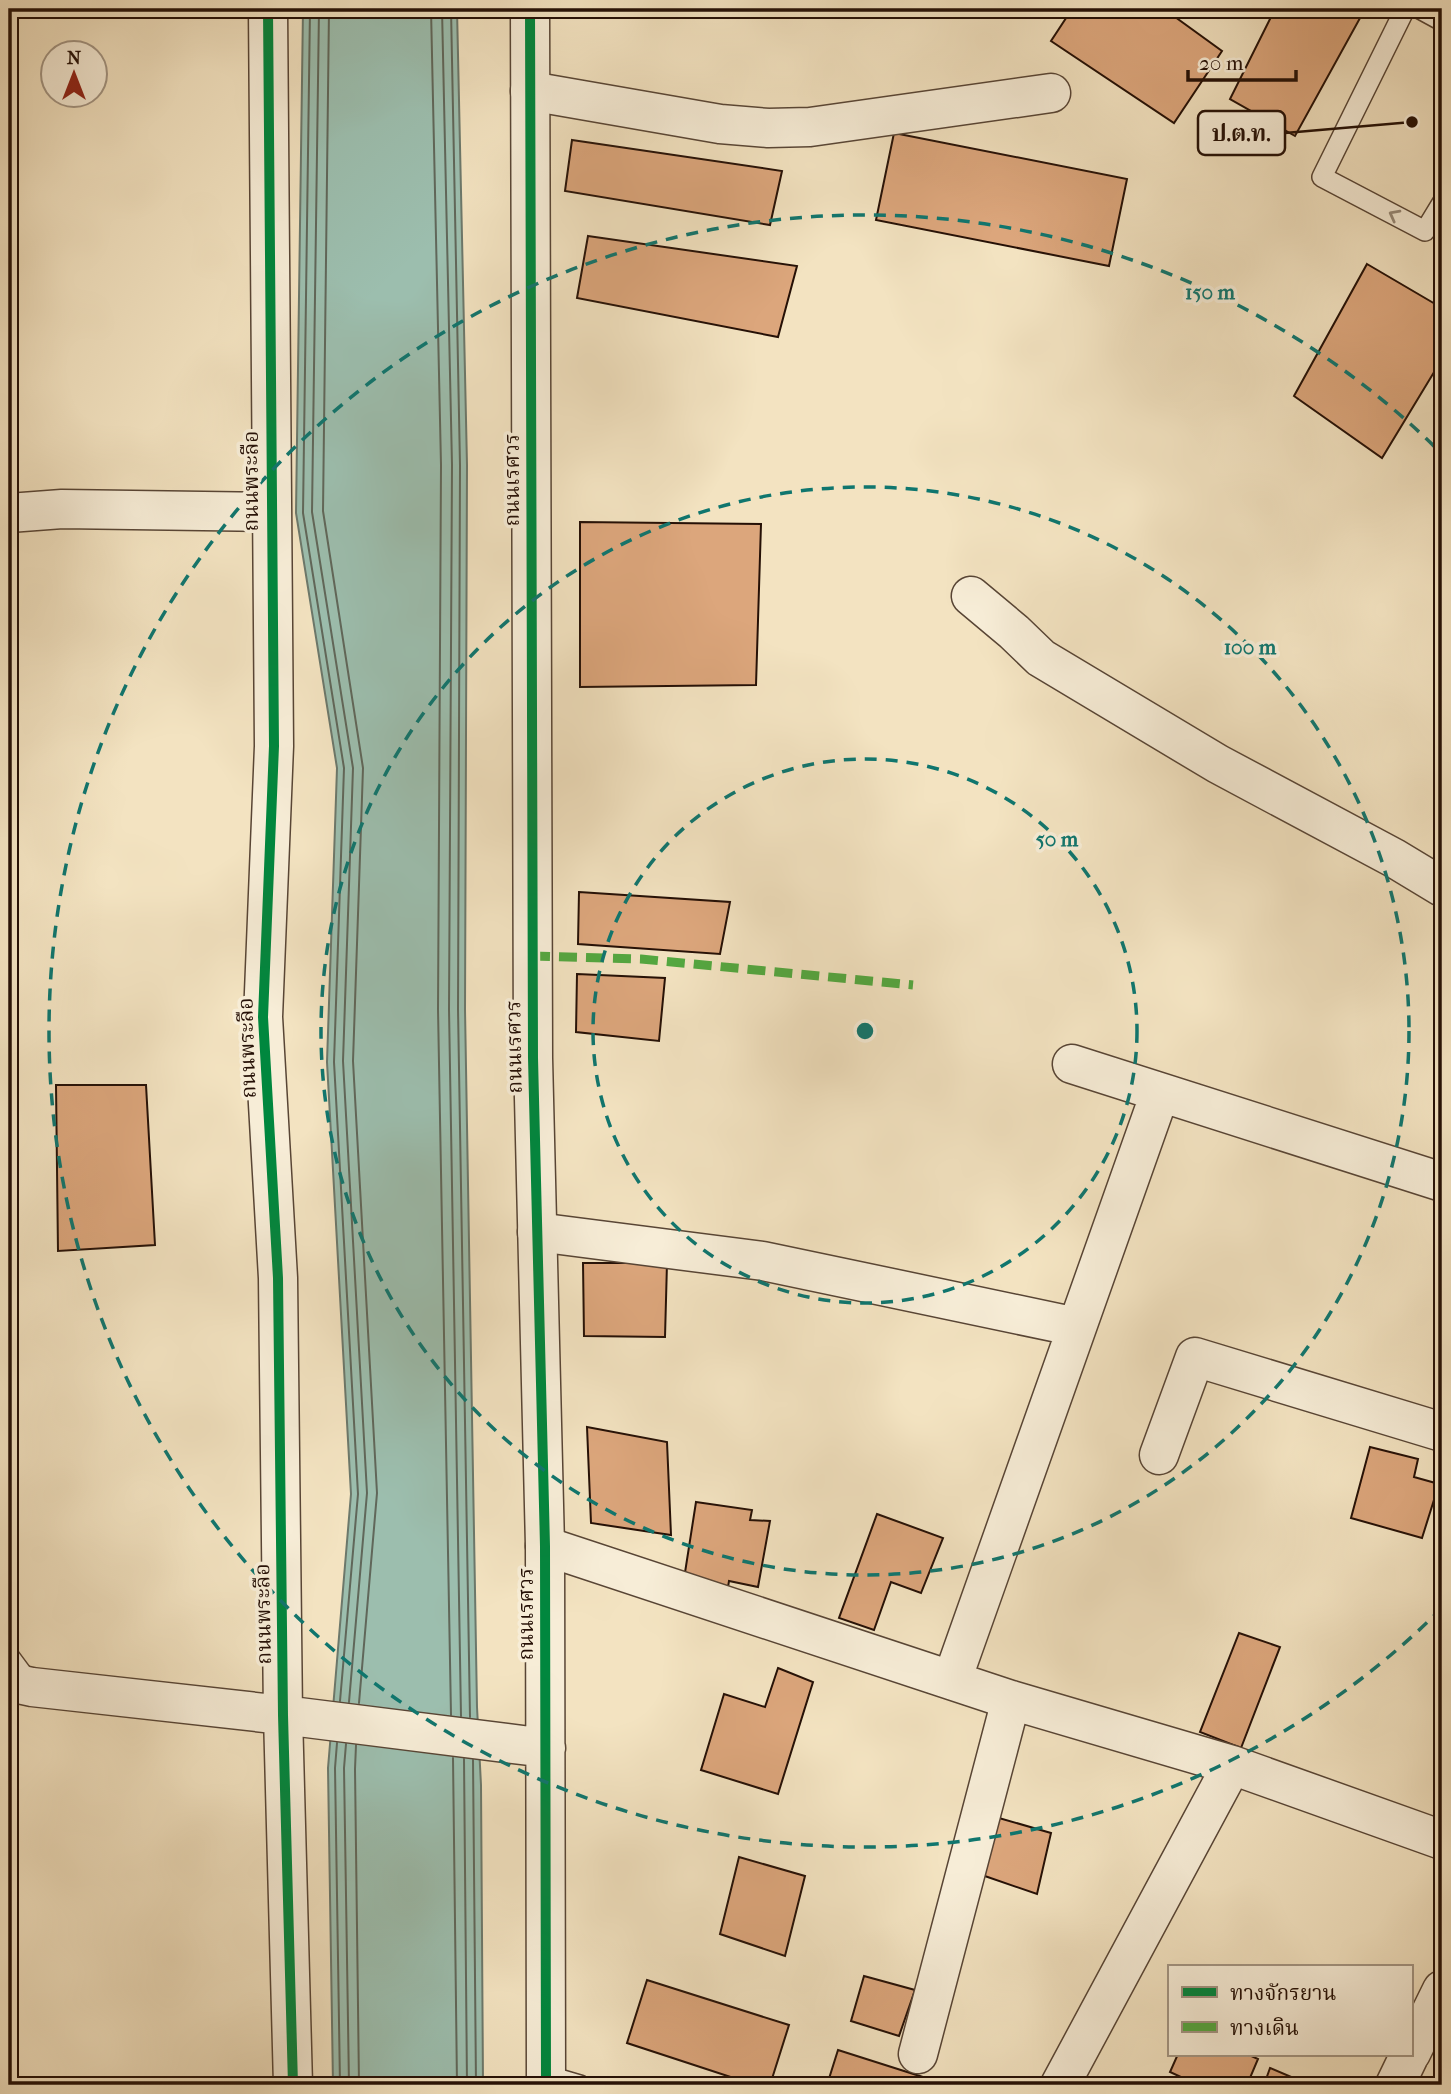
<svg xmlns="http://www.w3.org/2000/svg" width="1451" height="2094" font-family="'IM FELL French Canon','Noto Serif Thai',serif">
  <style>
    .water { fill: #9cbeae; stroke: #6c786b; stroke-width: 2 }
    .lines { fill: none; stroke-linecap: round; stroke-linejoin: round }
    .shore { stroke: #60675a; stroke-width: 2 }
    .building { fill: #dca67c; stroke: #251006; stroke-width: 2 }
    .service-casing { stroke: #584535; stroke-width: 22 }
    .minor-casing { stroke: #584535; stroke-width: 41 }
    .tertiary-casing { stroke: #584535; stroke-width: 41 }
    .service { stroke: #f7edd7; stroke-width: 19 }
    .minor { stroke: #f7edd7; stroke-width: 38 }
    .tertiary { stroke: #f7edd7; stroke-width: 38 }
    .quiet { stroke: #53a840; stroke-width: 9; stroke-dasharray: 18 9; stroke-linecap: butt }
    .cycleway-casing { stroke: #f7edd7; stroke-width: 15 }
    .cycleway { stroke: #00873e; stroke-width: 10 }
    .oneway { stroke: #988a79 }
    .ring { fill: none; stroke: #0f766e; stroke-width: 3.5; stroke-dasharray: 12 9 }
    .labels { text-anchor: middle; stroke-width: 7; stroke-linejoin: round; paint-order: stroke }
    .street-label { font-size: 21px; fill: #251006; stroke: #f7edd7 }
    .centre { fill: #0f766e; stroke: #f7edd7; stroke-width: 3.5 }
    .ring-label { font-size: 21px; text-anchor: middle; font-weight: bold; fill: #0f766e; stroke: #f7edd7; stroke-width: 7; stroke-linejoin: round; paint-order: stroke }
    .leader { fill: none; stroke: #251006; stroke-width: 2.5 }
    .callout-dot { fill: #251006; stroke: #f7edd7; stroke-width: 2.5 }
    .callout { fill: #f7edd7; stroke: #251006; stroke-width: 2.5 }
    .callout-label { font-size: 23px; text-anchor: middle; font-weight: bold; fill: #251006 }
  </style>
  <rect width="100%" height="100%" fill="#f3e3c1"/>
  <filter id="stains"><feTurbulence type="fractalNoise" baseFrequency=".00286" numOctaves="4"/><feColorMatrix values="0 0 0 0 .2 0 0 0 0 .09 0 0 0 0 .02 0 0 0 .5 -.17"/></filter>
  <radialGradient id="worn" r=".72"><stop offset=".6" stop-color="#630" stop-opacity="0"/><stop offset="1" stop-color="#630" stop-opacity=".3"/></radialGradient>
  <!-- water -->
  <path class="water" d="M303,9H457L467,465L465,1009L477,1707L481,1785L483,2085H333L328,1768L351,1494L327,1062L337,768L296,513Z"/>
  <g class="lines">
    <!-- shore -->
    <path class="shore" d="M310,9L303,513L344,768L334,1062L358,1494L340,1701
      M319,9L312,512L353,768L343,1061L367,1493L349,1702
      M329,9L323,511L363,768L353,1061L377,1493L359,1703
      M431,9L441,465L438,1009L451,1715
      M442,9L452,465L449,1009L461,1716
      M451,9L460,465L458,1009L470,1717
      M337,1743L335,1768L340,2085
      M346,1744L344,1768L349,2085
      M356,1745L355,1769L359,2085
      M453,1758L457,2085
      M464,1759L467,2085
      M473,1760L476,2085"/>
  </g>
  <!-- building -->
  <path class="building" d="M1072,9H1164L1222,51L1174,123L1051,41Z
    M1275,9H1365L1295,136L1230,99Z
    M894,133L1127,179L1109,266L876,220Z
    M572,140L782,171L770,225L565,191Z
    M588,236L797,266L778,337L577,298Z
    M1367,264L1442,308V359L1382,458L1294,396Z
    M580,522L761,524L756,685L580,687Z
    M579,892L730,902L720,954L578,944Z
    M577,974L665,978L659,1041L576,1032Z
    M56,1085H146L155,1245L58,1251Z
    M583,1263H667L665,1337L584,1336Z
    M587,1427L667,1442L671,1535L591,1523Z
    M1370,1447L1418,1459L1414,1477L1439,1484L1422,1538L1351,1518Z
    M696,1502L752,1510L750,1520L770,1521L758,1587L729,1581L728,1587L684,1579Z
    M877,1514L943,1538L921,1593L891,1582L874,1630L839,1618Z
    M1239,1633L1280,1647L1241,1748L1200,1732Z
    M778,1668L813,1682L778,1794L701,1770L724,1694L765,1707Z
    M992,1816L1051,1833L1037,1894L979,1874Z
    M739,1857L805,1876L785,1956L720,1934Z
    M864,1976L915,1990L899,2036L851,2021Z
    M647,1980L789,2025L770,2085H755L627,2043Z
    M838,2050L948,2085H827Z
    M1178,2054H1247L1258,2059L1247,2085H1193L1194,2083L1170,2072Z
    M1270,2068L1310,2085H1264Z"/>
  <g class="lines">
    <defs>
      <path id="service" d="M1405,9L1322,177L1425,231L1442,203
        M1420,9L1442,21
        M9,1656L29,1683
        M546,2075L580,2085"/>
      <path id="minor" d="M530,91L720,124L768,128L810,127L1051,93
        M9,513L62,509L271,512
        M971,596L1014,632L1041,658L1218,764L1394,858L1442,887
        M1072,1064L1442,1182
        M537,1232L763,1261L1077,1327
        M1159,1455L1195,1357L1442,1432
        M545,1546L1011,1700L1232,1765L1442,1840
        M952,1680L1160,1093
        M1411,2053L1442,1990
        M918,2054L1011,1700
        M1060,2085L1232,1765
        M1395,2085L1410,2054"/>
      <path id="tertiary" d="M268,9L274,746L263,1017L278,1278L283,1715L293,2085
        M530,9L533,1058L545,1546L546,2085
        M9,1682L32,1687L283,1715L546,1748"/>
    </defs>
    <!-- service casing -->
    <use href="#service" class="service-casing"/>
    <!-- minor casing -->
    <use href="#minor" class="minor-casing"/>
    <!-- tertiary casing -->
    <use href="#tertiary" class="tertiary-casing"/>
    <!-- service -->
    <use href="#service" class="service"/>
    <!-- minor -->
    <use href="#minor" class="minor"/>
    <!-- tertiary -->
    <use href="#tertiary" class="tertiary"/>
    <!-- quiet -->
    <path class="quiet" d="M532,956L641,959L913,985"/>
    <defs>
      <path id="cycleway" d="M268,9L274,746L263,1017L278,1278L283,1715L293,2085
        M530,9L533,1058L545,1546L546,2085"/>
    </defs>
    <!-- cycleway casing -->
    <use href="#cycleway" class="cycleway-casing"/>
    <!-- cycleway -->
    <use href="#cycleway" class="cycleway"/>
  </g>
  <!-- one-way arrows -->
  <defs><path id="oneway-chevron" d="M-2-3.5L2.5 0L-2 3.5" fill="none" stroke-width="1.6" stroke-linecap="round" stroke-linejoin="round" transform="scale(1.75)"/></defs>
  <use class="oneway" href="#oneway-chevron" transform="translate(1394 215) rotate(-152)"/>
  <!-- distance rings -->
  <g class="ring">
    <circle cx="865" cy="1031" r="272"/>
    <circle cx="865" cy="1031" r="544"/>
    <path d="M1442 1608A816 816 0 1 1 1442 454"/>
  </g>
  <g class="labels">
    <!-- street labels -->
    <g class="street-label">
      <text transform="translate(512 480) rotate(-90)" y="7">ถนนเรศวร</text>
      <text transform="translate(251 481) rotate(-90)" y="7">ถนนพระลือ</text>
      <text transform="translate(514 1047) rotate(-91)" y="7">ถนนเรศวร</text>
      <text transform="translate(247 1048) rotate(-92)" y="7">ถนนพระลือ</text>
      <text transform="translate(263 1614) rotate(-91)" y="7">ถนนพระลือ</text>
      <text transform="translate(526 1614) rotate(-90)" y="7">ถนนเรศวร</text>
    </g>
  </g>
  <circle cx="865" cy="1031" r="10" class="centre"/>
  <g class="ring-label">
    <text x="1210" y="299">150 m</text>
    <text x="1250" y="654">100 m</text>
    <text x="1057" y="846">50 m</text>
  </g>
  <!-- callouts -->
  <path class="leader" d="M1412 122L1285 133"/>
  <circle class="callout-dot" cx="1412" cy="122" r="7"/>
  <rect class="callout" x="1198" y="111" width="87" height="44" rx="7"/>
  <g class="callout-label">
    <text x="1241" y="141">ป.ต.ท.</text>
  </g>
  <!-- margin -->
  <rect width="1451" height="2094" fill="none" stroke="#f3e3c1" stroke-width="35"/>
  <rect x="10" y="10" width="1430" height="2073" fill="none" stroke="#251006" stroke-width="3.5"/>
  <rect x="18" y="18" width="1416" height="2059" fill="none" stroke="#251006" stroke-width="2"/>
  <!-- legend -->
  <rect x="1168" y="1965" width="245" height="91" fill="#f7edd7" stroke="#a39583" stroke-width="2"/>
  <rect x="1182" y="1987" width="35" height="10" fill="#00873e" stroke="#a39583" stroke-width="2"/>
  <text x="1230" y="2000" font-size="21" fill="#251006">ทางจักรยาน</text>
  <rect x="1182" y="2022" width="35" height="10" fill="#53a840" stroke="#a39583" stroke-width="2"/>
  <text x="1230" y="2035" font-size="21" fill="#251006">ทางเดิน</text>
  <!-- north arrow -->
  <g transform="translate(74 74)"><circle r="33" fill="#f7edd7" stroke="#a39583" stroke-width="2"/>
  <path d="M0-5L12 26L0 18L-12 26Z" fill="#8f2418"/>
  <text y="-10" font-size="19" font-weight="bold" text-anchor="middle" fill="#251006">N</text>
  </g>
  <!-- scale -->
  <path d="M1188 70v10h108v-10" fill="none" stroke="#251006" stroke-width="3.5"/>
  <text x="1199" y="70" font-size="21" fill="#251006" stroke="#f7edd7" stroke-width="5" paint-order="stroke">20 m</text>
  <rect width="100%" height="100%" filter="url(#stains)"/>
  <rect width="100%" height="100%" fill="url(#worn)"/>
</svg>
